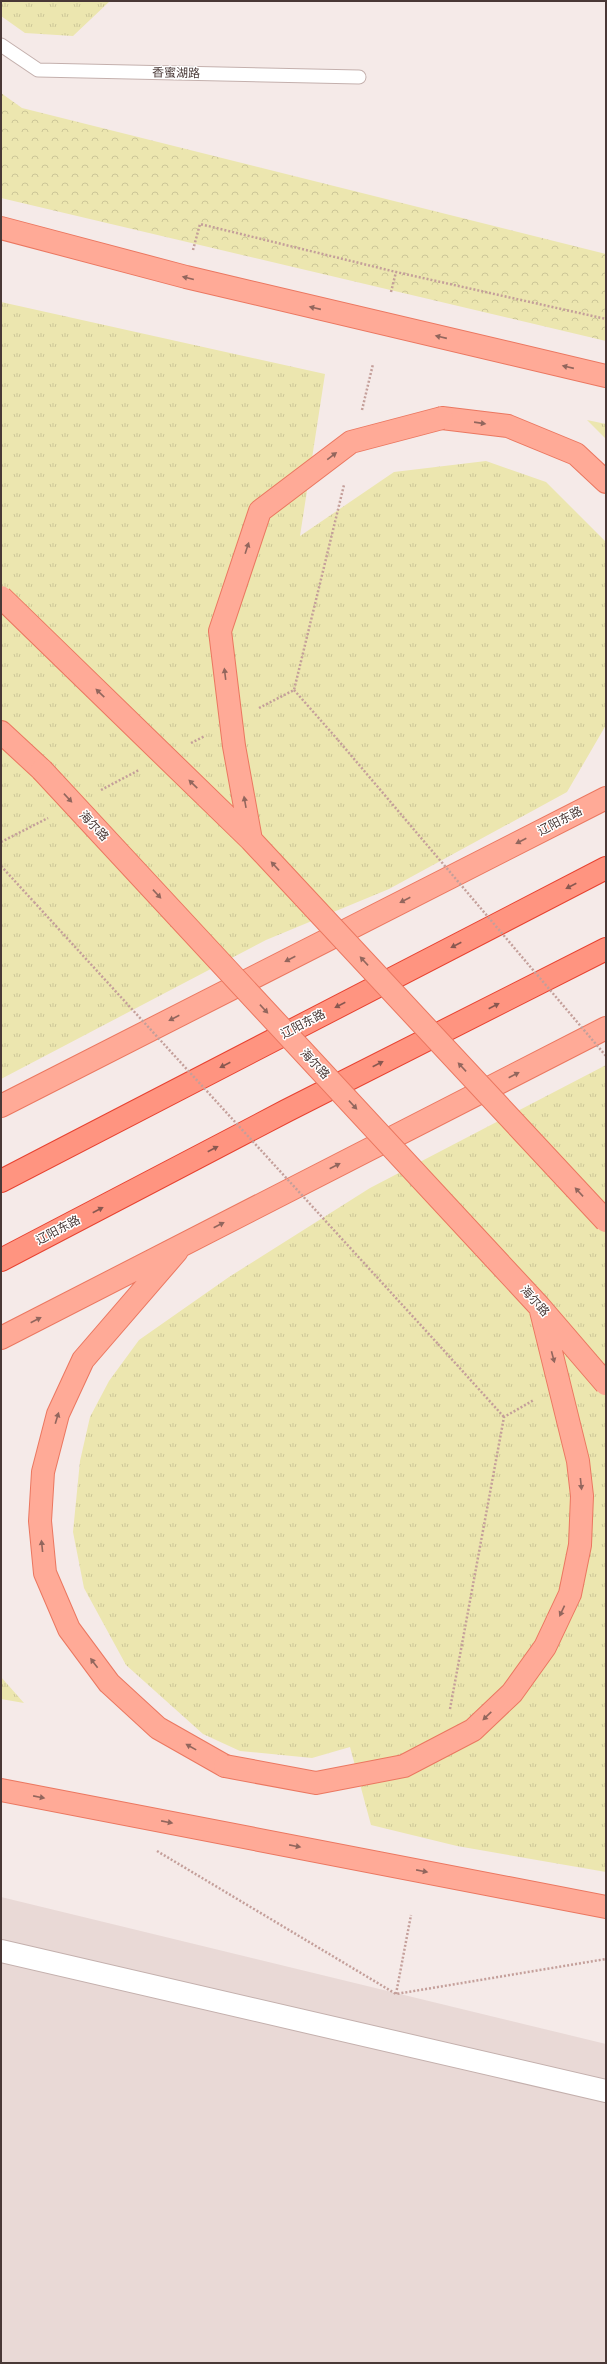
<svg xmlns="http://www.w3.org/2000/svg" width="607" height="2364" font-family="'Archivo Narrow','Noto Sans SC',sans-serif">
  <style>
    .residential { fill: #e9d9d6 }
    .grass { fill: url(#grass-tufts) }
    .forest { fill: url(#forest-crowns) }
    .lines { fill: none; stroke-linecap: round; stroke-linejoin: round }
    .service-casing { stroke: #c4b0ad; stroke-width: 15 }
    .minor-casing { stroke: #c4b0ad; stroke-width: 24 }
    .primary-casing { stroke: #eb7760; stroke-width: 24 }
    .trunk-casing { stroke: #e74230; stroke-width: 24 }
    .path { stroke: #c49f9a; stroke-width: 2.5; stroke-dasharray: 2 2; stroke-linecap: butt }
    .service { stroke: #fff; stroke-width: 13 }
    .minor { stroke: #fff; stroke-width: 22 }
    .primary { stroke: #ffaa97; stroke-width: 22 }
    .trunk { stroke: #ff9480; stroke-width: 22 }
    .primary-bridge-casing { stroke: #eb7760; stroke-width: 24; stroke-linecap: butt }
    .path-bridge { stroke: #c49f9a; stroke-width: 2.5; stroke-dasharray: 2 2; stroke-linecap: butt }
    .primary-bridge { stroke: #ffaa97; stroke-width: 22 }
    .oneway { fill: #92665d }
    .oneway2 { fill: #895850 }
    .labels { text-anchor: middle; stroke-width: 3; stroke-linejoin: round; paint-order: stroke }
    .street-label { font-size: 12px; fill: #493836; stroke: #fff }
  </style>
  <defs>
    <pattern id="grass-tufts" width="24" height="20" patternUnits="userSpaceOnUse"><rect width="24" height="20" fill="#ece6af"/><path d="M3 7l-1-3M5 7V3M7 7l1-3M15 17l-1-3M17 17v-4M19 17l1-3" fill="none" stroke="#ccc697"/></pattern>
    <pattern id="forest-crowns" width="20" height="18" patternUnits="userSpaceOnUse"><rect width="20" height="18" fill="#ece6af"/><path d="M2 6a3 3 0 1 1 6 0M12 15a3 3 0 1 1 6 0" fill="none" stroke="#ccc697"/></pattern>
  </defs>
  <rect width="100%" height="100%" fill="#f5eae8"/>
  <!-- residential -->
  <path class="residential" d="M1,1897L606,2044V2363H1Z"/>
  <!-- grass -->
  <path class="grass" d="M1,1H110L73,36L25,33L1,16Z
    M1,302L325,374L300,536L394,472L486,461L546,482L606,542V725L567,792L389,889L266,940L1,1079Z
    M587,420L606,424V439Z
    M606,1065V1872L457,1846L371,1825L350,1747L312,1758L240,1751L203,1734L126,1665L84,1588L73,1532L80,1461L90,1417L109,1381L139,1340L229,1277L370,1188Z
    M1,1677L24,1703L1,1699Z"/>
  <!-- forest -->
  <path class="forest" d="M1,93L22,108L606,254V341L1,198Z"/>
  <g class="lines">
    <defs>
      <path id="service" d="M1,45L38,70L359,77"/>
      <path id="minor" d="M1,1951L606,2091"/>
      <path id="primary" d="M1,228L186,277L606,376
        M442,418L508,426L576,454L606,482
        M1,732L42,770
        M1,1106L606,798
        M177,1251L83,1360L58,1414L43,1472L40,1521L45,1573L69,1629L109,1683L158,1728L225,1766
        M1,1338L606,1028
        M1,1790L606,1907"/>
      <path id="trunk" d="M1,1181L606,868
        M1,1260L286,1111L606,949"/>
    </defs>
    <!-- service casing -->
    <use href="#service" class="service-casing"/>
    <!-- minor casing -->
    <use href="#minor" class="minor-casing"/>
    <!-- primary casing -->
    <use href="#primary" class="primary-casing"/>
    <!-- trunk casing -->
    <use href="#trunk" class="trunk-casing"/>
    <!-- path -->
    <path class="path" d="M193,250L200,224L396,272L606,319
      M391,292L396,272
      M362,410L373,364
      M294,690L338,740
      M259,708L294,690L344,485
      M191,743L205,736
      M101,790L139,770
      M1,842L48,818
      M1,866L34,902
      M438,1344L504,1417
      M450,1709L504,1417L534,1400
      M157,1851L396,1994L606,1959
      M396,1994L411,1915"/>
    <!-- service -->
    <use href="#service" class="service"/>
    <!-- minor -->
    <use href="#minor" class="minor"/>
    <!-- primary -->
    <use href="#primary" class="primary"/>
    <!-- trunk -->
    <use href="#trunk" class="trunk"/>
    <defs>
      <path id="primary-bridge" d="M1,597L251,840L606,1221
        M42,770L539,1306L606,1384
        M251,840L234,746L220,631L260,511L351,442L442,418
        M225,1766L316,1783L404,1766L473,1730L512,1693L545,1647L570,1594L580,1545L582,1496L578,1461L541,1311"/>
    </defs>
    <!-- primary-bridge casing -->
    <use href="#primary-bridge" class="primary-bridge-casing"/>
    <!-- path-bridge -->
    <path class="path-bridge" d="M338,740L606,1056
      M34,902L438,1344"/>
    <!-- primary-bridge -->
    <use href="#primary-bridge" class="primary-bridge"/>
  </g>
  <!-- one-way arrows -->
  <defs><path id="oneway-solid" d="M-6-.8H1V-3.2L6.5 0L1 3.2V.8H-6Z"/></defs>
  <g class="oneway">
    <use href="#oneway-solid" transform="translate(188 278) rotate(-166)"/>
    <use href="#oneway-solid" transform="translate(315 308) rotate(-167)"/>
    <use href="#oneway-solid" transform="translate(441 337) rotate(-167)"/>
    <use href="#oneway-solid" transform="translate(568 367) rotate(-167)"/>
    <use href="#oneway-solid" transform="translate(480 423) rotate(8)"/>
    <use href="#oneway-solid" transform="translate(332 456) rotate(-37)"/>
    <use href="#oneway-solid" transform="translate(247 548) rotate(-72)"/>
    <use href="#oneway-solid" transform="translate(225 674) rotate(-97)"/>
    <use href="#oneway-solid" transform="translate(100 693) rotate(-136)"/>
    <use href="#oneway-solid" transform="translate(193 784) rotate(-136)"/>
    <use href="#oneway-solid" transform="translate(68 798) rotate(47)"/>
    <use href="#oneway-solid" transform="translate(245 802) rotate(-100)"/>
    <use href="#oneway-solid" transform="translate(521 841) rotate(153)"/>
    <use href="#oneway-solid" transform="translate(275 866) rotate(-133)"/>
    <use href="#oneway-solid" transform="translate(157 894) rotate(47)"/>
    <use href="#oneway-solid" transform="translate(405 900) rotate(153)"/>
    <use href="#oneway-solid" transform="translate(290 959) rotate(153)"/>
    <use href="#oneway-solid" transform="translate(364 961) rotate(-133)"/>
    <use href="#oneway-solid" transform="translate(264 1009) rotate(47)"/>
    <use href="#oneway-solid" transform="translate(174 1018) rotate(153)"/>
    <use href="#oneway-solid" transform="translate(462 1067) rotate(-133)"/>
    <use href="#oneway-solid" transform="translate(514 1075) rotate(-27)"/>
    <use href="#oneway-solid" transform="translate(353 1105) rotate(47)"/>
    <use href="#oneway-solid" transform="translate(335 1166) rotate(-27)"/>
    <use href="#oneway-solid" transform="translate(579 1192) rotate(-133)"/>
    <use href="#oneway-solid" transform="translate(219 1225) rotate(-27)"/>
    <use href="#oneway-solid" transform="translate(36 1320) rotate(-27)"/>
    <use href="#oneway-solid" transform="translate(553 1357) rotate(75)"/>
    <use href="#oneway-solid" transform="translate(57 1418) rotate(-73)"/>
    <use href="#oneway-solid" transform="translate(581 1484) rotate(84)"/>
    <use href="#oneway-solid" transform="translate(42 1546) rotate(-96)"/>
    <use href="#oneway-solid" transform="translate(562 1611) rotate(115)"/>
    <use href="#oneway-solid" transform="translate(94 1663) rotate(-127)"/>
    <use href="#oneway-solid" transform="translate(487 1716) rotate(136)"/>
    <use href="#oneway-solid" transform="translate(191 1747) rotate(-151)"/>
    <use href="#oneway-solid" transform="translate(39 1797) rotate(11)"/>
    <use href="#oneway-solid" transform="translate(167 1822) rotate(11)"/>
    <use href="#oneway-solid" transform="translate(295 1846) rotate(11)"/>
    <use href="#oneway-solid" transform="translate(422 1871) rotate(11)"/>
  </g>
  <g class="oneway2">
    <use href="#oneway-solid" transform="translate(571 886) rotate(153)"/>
    <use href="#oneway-solid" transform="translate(456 945) rotate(153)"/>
    <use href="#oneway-solid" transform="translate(340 1005) rotate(153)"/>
    <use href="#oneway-solid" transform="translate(494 1006) rotate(-27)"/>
    <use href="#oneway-solid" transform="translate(378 1064) rotate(-27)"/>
    <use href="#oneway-solid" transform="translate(225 1065) rotate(153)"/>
    <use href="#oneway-solid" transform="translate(213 1149) rotate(-28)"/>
    <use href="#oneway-solid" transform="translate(98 1210) rotate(-28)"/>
  </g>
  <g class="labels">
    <!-- street labels -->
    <g class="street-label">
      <text transform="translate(176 73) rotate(1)" y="4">香蜜湖路</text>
      <text transform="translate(560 821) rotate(-27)" y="4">辽阳东路</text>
      <text transform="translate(94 826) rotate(47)" y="4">海尔路</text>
      <text transform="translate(303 1024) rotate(-27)" y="4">辽阳东路</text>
      <text transform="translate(315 1064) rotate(47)" y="4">海尔路</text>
      <text transform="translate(58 1230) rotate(-28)" y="4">辽阳东路</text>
      <text transform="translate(535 1301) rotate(48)" y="4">海尔路</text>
    </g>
  </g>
  <!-- border -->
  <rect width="607" height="2364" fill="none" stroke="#493836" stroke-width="4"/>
</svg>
